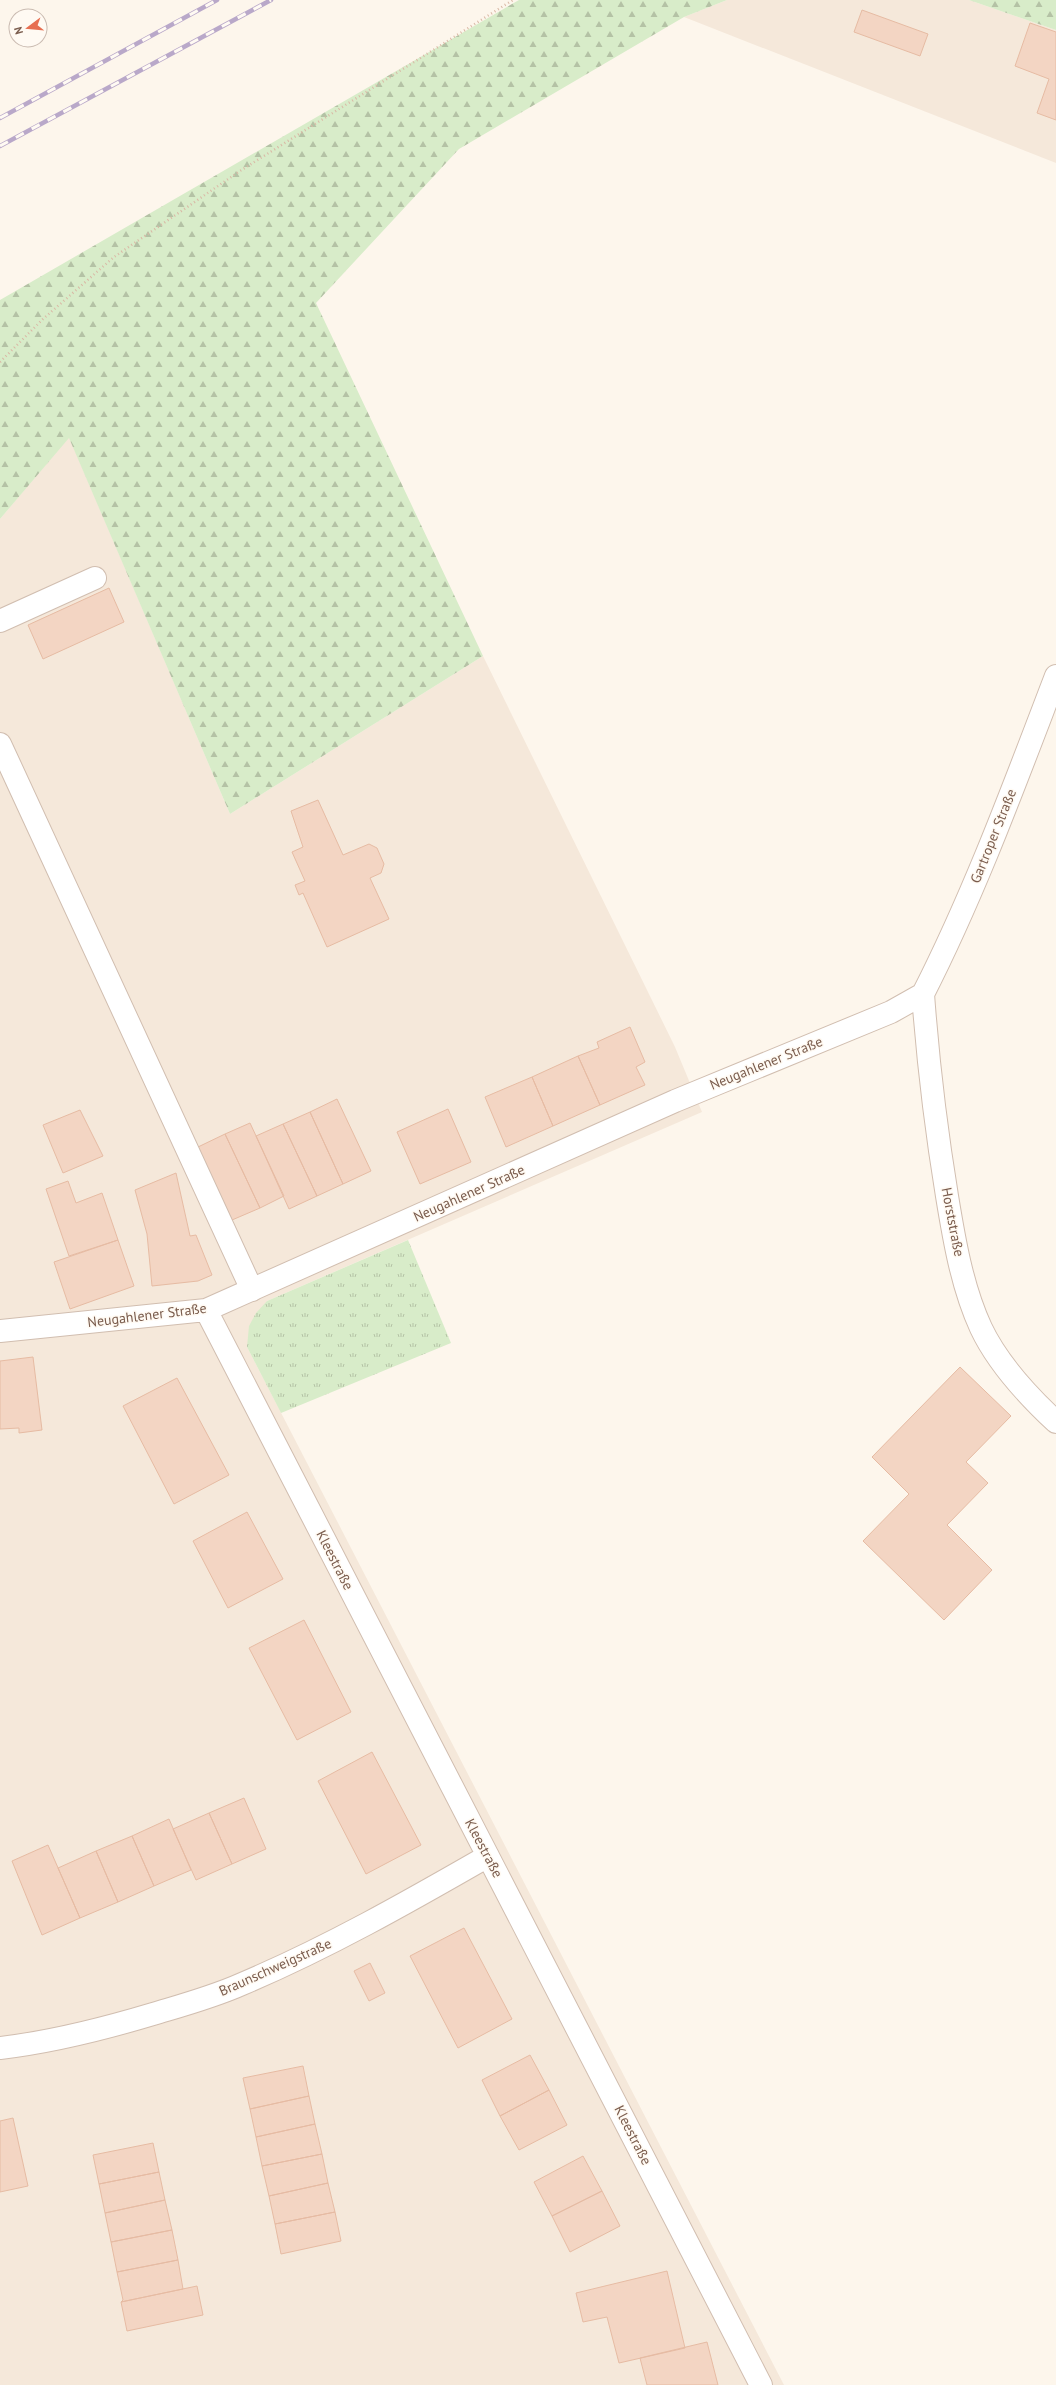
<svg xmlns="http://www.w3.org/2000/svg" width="1056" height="2385" font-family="'PT Sans',sans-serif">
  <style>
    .residential { fill: #f5e8da }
    .grass { fill: url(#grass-tufts) }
    .forest { fill: url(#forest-firs) }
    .building { fill: #f3d5c3; stroke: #e6bba3 }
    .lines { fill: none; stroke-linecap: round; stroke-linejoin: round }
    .service-casing { stroke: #d1beb0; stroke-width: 24 }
    .minor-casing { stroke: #d1beb0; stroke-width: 24 }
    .path { stroke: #d9b8a5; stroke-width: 2.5; stroke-dasharray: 1 3; stroke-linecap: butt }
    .service { stroke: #fff; stroke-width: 22 }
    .minor { stroke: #fff; stroke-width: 22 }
    .rail-casing { stroke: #b9a8c9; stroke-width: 4.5 }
    .rail { stroke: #fffaf3; stroke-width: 3; stroke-dasharray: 9; stroke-linecap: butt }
    .labels { text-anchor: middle; stroke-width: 3; stroke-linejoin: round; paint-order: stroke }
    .street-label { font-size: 14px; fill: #7a5c4d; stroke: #fffaf3 }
  </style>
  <defs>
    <pattern id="grass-tufts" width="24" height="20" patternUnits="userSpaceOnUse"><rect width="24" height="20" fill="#d8ecc9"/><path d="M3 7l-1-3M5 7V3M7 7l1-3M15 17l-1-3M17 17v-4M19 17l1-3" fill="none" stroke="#b4c2a5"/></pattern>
    <pattern id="forest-firs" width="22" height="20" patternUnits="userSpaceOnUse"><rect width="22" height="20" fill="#d8ecc9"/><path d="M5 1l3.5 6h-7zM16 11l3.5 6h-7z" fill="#b4c2a5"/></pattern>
  </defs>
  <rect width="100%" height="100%" fill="#fdf6ec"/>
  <!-- residential -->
  <path class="residential" d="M727,0H969L1056,30V163L684,17Z
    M69,437L230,814L483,656L675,1047L702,1112L267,1301L247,1347L784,2385H0V519Z"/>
  <!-- grass -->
  <path class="grass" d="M408,1240L451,1343L281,1413L247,1347L249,1326L256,1313L267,1301Z"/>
  <!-- forest -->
  <path class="forest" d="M519,0H727L684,17L459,149L316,303L483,656L230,814L69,438L0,519V300Z
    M969,0H1056V30Z"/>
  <!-- building -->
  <path class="building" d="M862,10L928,34L920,56L854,32Z
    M1030,23L1056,32V120L1037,113L1049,79L1015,66Z
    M109,588L124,622L43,659L28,625Z
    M318,800L343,855L369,844L377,848L384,864L381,873L370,878L389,919L327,947L303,893L299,895L295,885L305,881L292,852L303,847L291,811Z
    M630,1027L645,1062L636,1067L645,1085L600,1105L578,1056L599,1048L597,1042Z
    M578,1056L600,1105L553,1126L532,1077Z
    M532,1077L553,1126L506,1147L485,1097Z
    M337,1099L371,1171L343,1184L310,1112Z
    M448,1109L471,1162L420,1184L397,1132Z
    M80,1110L103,1156L63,1173L43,1125Z
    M310,1112L343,1184L317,1196L283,1124Z
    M250,1123L284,1196L260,1208L225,1134Z
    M283,1124L317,1196L289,1209L256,1136Z
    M225,1134L260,1208L232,1220L198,1147Z
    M176,1173L190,1236L196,1235L212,1275L198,1281L152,1286L147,1234L135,1190Z
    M68,1181L76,1203L102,1193L118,1240L69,1256L46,1189Z
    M118,1240L134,1286L70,1309L54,1262Z
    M33,1357L42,1430L19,1433V1428L0,1429V1361Z
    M960,1367L1011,1416L966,1462L988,1483L947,1525L992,1570L944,1620L863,1541L909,1494L872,1457Z
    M177,1378L229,1475L174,1504L123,1406Z
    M247,1512L283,1579L228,1608L193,1541Z
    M304,1620L351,1712L297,1740L249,1648Z
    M372,1752L421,1845L366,1874L318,1781Z
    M244,1798L266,1849L232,1864L209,1813Z
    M209,1813L232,1864L196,1880L173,1829Z
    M169,1819L191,1870L154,1886L132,1836Z
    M132,1836L154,1886L118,1902L96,1851Z
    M48,1845L80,1918L42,1935L12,1861Z
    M96,1851L118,1902L80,1918L58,1868Z
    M464,1928L512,2019L458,2048L410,1956Z
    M370,1963L385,1993L369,2001L354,1971Z
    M530,2055L549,2090L500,2116L482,2080Z
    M303,2066L309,2096L250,2109L243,2078Z
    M549,2090L567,2125L519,2150L500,2116Z
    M309,2096L315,2124L256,2137L250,2109Z
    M13,2118L28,2186L0,2192V2121Z
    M315,2124L322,2154L262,2166L256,2137Z
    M153,2143L159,2172L99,2184L93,2155Z
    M322,2154L328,2183L269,2196L262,2166Z
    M583,2156L602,2191L552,2216L534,2182Z
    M159,2172L165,2200L105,2213L99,2184Z
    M328,2183L335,2212L275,2224L269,2196Z
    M602,2191L620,2226L570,2252L552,2216Z
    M165,2200L172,2230L111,2242L105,2213Z
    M335,2212L341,2241L281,2254L275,2224Z
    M172,2230L178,2260L117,2272L111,2242Z
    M178,2260L183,2289L121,2302L123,2300L117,2272Z
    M667,2271L685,2348L619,2363L607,2317L583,2322L576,2293Z
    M197,2286L203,2315L127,2331L121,2302Z
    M707,2342L718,2385H647L640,2358Z"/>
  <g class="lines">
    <defs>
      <path id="service" d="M0,621L95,578
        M0,744L252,1290"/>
      <path id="minor" d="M923,994C928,1062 936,1129 947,1196C954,1239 962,1287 981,1328C998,1364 1027,1395 1056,1422
        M923,994C975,892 1015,783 1056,676
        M206,1310L761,2385
        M0,1331L206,1310L675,1101L891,1012L923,994
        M0,2048C52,2042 103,2029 153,2014C183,2005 213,1997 242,1984C327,1948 408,1902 488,1856"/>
    </defs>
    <!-- service casing -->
    <use href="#service" class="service-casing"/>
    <!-- minor casing -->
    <use href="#minor" class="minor-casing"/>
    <!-- path -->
    <path class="path" d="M0,362L43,319L114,257L240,171L513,0"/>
    <!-- service -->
    <use href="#service" class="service"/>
    <!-- minor -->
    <use href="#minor" class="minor"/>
    <defs>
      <path id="rail" d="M0,118L217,0
        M0,146L271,0"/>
    </defs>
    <!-- rail casing -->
    <use href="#rail" class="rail-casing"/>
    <!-- rail -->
    <use href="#rail" class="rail"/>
  </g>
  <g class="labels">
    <!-- street labels -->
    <g class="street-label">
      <text transform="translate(993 836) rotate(-68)" y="5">Gartroper Straße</text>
      <text transform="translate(766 1063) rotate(-22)" y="5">Neugahlener Straße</text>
      <text transform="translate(469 1193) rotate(-24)" y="5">Neugahlener Straße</text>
      <text transform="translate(953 1222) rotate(79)" y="5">Horststraße</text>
      <text transform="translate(147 1315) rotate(-7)" y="5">Neugahlener Straße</text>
      <text transform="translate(335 1560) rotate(63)" y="5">Kleestraße</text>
      <text transform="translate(484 1848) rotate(62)" y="5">Kleestraße</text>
      <text transform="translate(275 1967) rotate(-24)" y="5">Braunschweigstraße</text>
      <text transform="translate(633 2135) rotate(63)" y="5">Kleestraße</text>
    </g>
  </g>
  <!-- north arrow -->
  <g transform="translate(28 28) rotate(254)"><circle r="19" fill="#fffaf3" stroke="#cabbb1"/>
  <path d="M0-3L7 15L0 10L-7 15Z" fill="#e76f51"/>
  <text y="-6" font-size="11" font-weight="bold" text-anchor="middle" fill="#7a5c4d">N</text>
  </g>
</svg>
